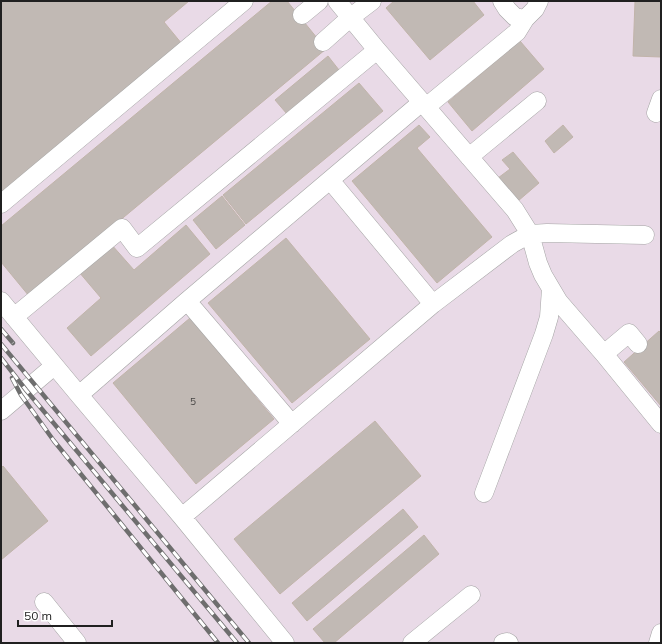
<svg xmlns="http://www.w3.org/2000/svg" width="662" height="644" font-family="Mulish,sans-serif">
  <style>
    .industrial { fill: #e9dae7 }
    .building { fill: #c1b9b4; stroke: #c1b4aa }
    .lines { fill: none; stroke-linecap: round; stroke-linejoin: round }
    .minor-casing { stroke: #a4a4a4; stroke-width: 19 }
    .minor { stroke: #fff; stroke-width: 18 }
    .rail-casing { stroke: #6e6e6e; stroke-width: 4.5 }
    .rail { stroke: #fff; stroke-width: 3; stroke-dasharray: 9; stroke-linecap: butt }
    .labels { text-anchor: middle; stroke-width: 4; stroke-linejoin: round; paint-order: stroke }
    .number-label { font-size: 10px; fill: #484645 }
  </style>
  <rect width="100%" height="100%" fill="#f0ede7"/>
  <!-- industrial -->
  <path class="industrial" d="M1,1H661V643H1Z"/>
  <!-- building -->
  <path class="building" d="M1,1H189L164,22L182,44L1,194Z
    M272,1H287L326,49L29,296L1,262V226Z
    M394,1H473L484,15L430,60L386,8Z
    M635,1H661V57L633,56Z
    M520,41L544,69L472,131L448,102Z
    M328,56L339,70L287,114L275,100Z
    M359,83L383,111L246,224L223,195Z
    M419,125L430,137L417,148L492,237L437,283L352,181Z
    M563,125L573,137L554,153L545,141Z
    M513,152L539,183L518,201L498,178L510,169L502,160Z
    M222,196L245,225L216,249L193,220Z
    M186,225L210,254L91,356L67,328L101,298L79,272L111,244L134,270Z
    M286,238L370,339L292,403L208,303Z
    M190,318L274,419L196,484L113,383Z
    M659,331L661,333V406L624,362Z
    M375,421L421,476L280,594L234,539Z
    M3,466L48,521L1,560V468Z
    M403,509L418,527L307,621L292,603Z
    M424,535L439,554L334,643H325L313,629Z"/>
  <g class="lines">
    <defs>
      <path id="minor" d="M337,1L377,50L515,210L530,234L538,263L543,275L559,302L604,354L661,424
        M502,1L507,9L515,17L525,19L535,9L539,1
        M302,15L319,1
        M323,42L351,17L372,1
        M426,107L517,32L525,19
        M656,113L661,99
        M469,157L537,101
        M330,180L433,304
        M1,204L244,1
        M1,301L79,395L182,517L285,643
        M187,301L292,424
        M14,317L122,228L137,248L377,50
        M604,354L629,333L638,344
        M79,395L187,301L422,102
        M1,411L54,366
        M484,493L544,334L549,317L551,289
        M182,517L433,304L512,244L530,234L547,233L645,235
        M44,602L77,643
        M412,643L471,595
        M503,643L507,642L509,643
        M658,643L661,633"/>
    </defs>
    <!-- minor casing -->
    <use href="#minor" class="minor-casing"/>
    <!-- minor -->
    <use href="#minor" class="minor"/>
    <defs>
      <path id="rail" d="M1,329L13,343
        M1,344L249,643
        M1,358L26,390L237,643
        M12,378L21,395L54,441L218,643"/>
    </defs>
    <!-- rail casing -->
    <use href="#rail" class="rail-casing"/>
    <!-- rail -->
    <use href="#rail" class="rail"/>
  </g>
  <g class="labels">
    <!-- number labels -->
    <g class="number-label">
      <text x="193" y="405">5</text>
    </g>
  </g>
  <!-- border -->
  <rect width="662" height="644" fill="none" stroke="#202020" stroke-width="4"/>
  <!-- scale -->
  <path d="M18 620v6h94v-6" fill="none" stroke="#202020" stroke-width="2"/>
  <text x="24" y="620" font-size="12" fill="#202020" stroke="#ffffff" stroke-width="3" paint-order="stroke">50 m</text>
</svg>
